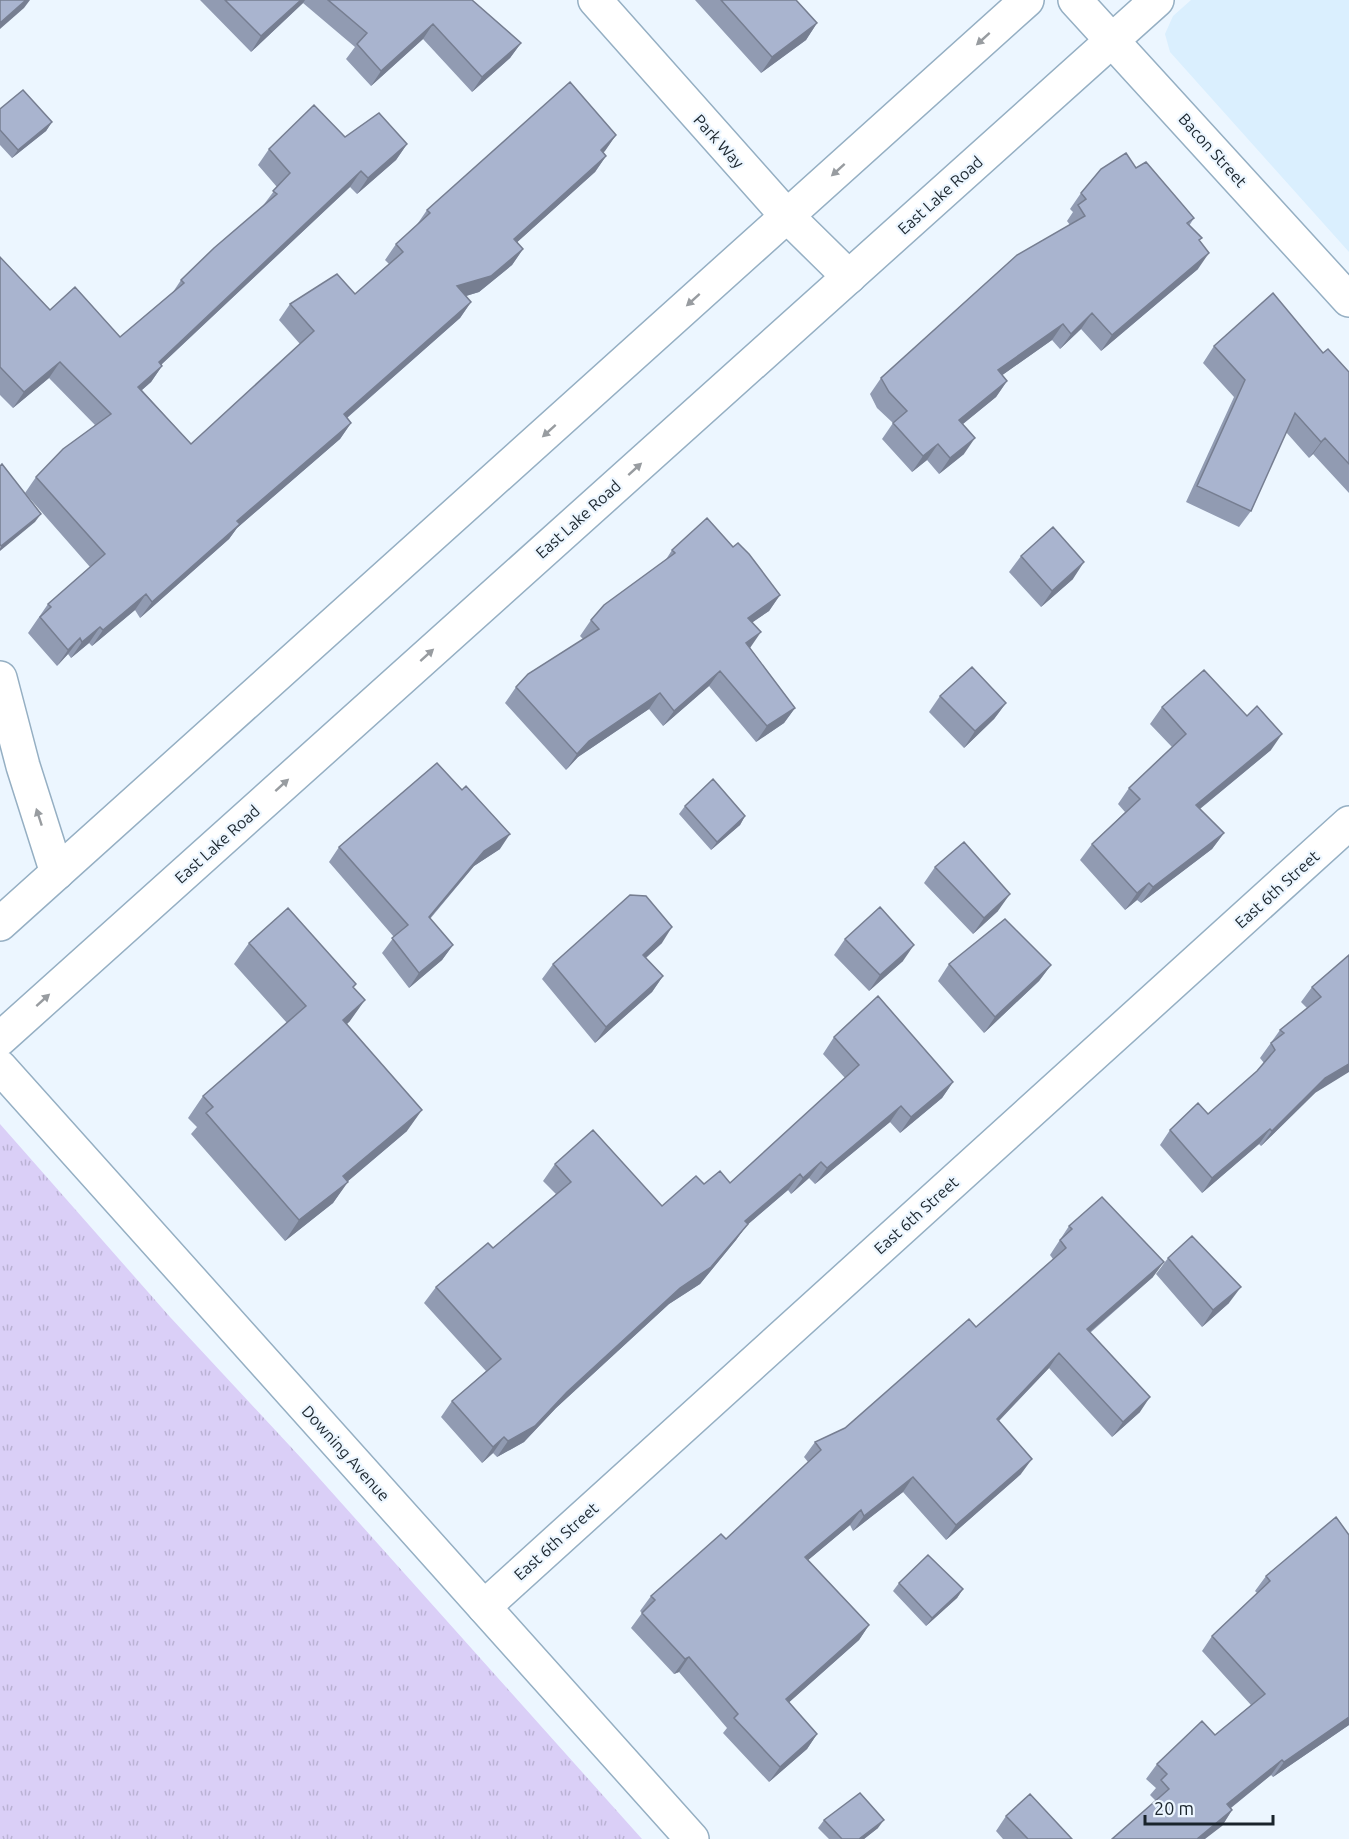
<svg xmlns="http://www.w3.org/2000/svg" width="1349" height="1839" font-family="Ubuntu,sans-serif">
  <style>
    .built { fill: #daeffe }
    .grass { fill: url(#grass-tufts) }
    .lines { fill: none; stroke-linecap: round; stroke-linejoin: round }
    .street-casing { stroke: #95afc3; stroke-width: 36 }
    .secondary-casing { stroke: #95afc3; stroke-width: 36 }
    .street { stroke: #fff; stroke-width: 33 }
    .secondary { stroke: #fff; stroke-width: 33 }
    .wall { fill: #919bb2 }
    .shaded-wall { fill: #767e91 }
    .building { fill: #a9b4cf; stroke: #767e91; stroke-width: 1.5 }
    .oneway { fill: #989ca0 }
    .labels { text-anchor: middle; stroke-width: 4.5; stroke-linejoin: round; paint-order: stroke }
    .street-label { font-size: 16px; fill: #1a242c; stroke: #ecf6ff }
  </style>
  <defs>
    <pattern id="grass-tufts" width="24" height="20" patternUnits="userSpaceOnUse" patternTransform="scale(1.5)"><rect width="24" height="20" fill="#dacff7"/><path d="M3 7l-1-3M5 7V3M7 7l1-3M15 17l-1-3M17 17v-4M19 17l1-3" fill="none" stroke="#bab2d4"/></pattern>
  </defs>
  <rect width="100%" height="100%" fill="#ecf6ff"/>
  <!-- built -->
  <path class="built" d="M1191,0H1349V252L1170,52L1165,34L1173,16Z"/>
  <!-- grass -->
  <path class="grass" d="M0,1124L170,1317L302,1459L642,1839H0Z"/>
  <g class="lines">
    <defs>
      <path id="street" d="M595,0L787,216L849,277
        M1075,0L1349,300
        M0,678L23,766L57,873
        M484,1607L1349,823"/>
      <path id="secondary" d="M0,924L1027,0
        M0,1039L1157,0
        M0,1067L692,1839"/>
    </defs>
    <!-- street casing -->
    <use href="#street" class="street-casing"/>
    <!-- secondary casing -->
    <use href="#secondary" class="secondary-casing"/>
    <!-- street -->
    <use href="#street" class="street"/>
    <!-- secondary -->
    <use href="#secondary" class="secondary"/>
  </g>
  <!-- wall -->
  <path class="wall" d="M200,0H472L521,43L510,58L472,92L423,39L371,86L346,59L355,47L303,3L251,52Z
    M695,0H796L817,23L806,40L761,73Z
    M0,109L52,122L46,131L12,158L0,145Z
    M616,135L603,153L606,156L595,172L517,242L523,249L512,265L479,292L466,296L471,302L460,318L347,418L351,423L340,439L237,528L229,539L140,618L135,610L92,646L89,643L71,658L68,654L57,666L28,633L48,604L90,567L25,493L36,477L95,425L49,378L13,408L0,395V257L50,310L120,337L173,292L181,280L262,207L277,187L258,165L269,149L345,137L407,144L396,160L357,194L350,187L161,365L162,366L151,382L142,390L191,444L300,344L279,320L290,304L355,294L389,264L385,260L396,244L416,226L427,210Z
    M1136,168L1194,218L1189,226L1199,241L1198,269L1101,351L1081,329L1060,349L1052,340L1002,375L1007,381L996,397L963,424L964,454L939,474L927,460L912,472L882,439L893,423L877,408L870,394L881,378L1070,225L1067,221L1073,212L1070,209L1081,193Z
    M1214,346L1323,353L1349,372V493L1313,454L1309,458L1286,432L1251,511L1239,527L1186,502L1234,397L1203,363Z
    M733,547L780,595L769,611L752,622L750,648L795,708L784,723L756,742L709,686L663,726L649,709L578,757L566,770L505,703L516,687L583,639L580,636L591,620L665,561L672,550Z
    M1021,556L1073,579L1041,607L1009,572Z
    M940,696L1006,703L994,719L964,748L929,712Z
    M1162,707L1271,750L1200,809L1224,833L1212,849L1141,903L1137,900L1125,910L1080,860L1092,844L1125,812L1118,804L1129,788L1172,747L1150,724Z
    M685,806L745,816L740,825L711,850L679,814Z
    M339,847L500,849L474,866L430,919L453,945L442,960L409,988L382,953L394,937L329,862Z
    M935,867L998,911L973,934L924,883Z
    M845,939L903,961L869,991L834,955Z
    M249,943L356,984L353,988L350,1021L347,1024L407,1131L347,1182L333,1203L285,1241L191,1134L197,1127L188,1118L203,1096L287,1023L234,964Z
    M662,943L646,958L663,976L652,992L595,1043L542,979L553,964Z
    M1349,955L1315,1093L1261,1146L1259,1144L1202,1193L1160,1145L1170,1130L1208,1114L1257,1071L1264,1063L1260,1058L1280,1030L1307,1008L1301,1002L1312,987Z
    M949,964L1051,965L1039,981L984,1033L938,981Z
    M834,1037L953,1082L942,1098L900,1133L890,1122L815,1184L809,1178L791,1194L788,1190L746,1226L736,1240L700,1284L669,1304L556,1408L524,1442L497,1457L493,1453L482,1463L441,1417L452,1401L486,1371L424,1303L436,1287L493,1248L556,1194L543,1181L555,1164L662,1206L704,1184L730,1183L845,1078L823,1054Z
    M1069,1226L1153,1277L1090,1333L1140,1412L1112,1437L1049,1368L999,1421L1021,1474L946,1540L903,1492L853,1531L850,1525L808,1560L869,1625L859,1640L789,1702L817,1734L807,1749L769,1782L723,1733L727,1728L679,1672L674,1674L631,1628L642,1613L640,1611L651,1596L726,1539L808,1462L804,1457L815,1442L845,1428L976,1327L1053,1259L1050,1255Z
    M1168,1258L1229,1303L1202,1327L1156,1274Z
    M1349,1535V1725L1273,1777L1271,1775L1231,1808L1232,1810L1222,1826L1156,1801L1150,1795L1156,1788L1146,1779L1157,1764L1215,1735L1251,1705L1202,1651L1212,1636L1257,1593L1255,1591L1266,1576Z
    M899,1583L963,1589L957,1598L926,1626L893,1591Z
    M1006,1816L1072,1839H1003L996,1831Z
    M824,1820L878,1828L864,1839H829L818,1828Z"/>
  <!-- shaded-wall -->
  <path class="shaded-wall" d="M26,0H30L24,8L0,29V23Z
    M301,0H305L303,3L251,52L261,36Z
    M817,23L806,40L761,73L772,57Z
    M433,24L423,39L371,86L381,71Z
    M521,43L510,58L472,92L482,77Z
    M52,122L46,131L12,158L18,150Z
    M616,135L605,151L590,166L601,150Z
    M407,144L396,160L357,194L368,178Z
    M606,156L595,172L503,255L514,239Z
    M361,171L350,187L148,377L159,362Z
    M523,249L512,265L479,292L446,302L457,286Z
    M1209,253L1198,269L1101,351L1112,335Z
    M471,302L460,318L333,430L344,414Z
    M1092,313L1081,329L1060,349L1071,334Z
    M1063,324L1052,340L987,386L998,370Z
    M60,362L49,378L13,408L24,392Z
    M162,366L151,382L127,403L138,387Z
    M1007,381L996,397L948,436L959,420Z
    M351,423L340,439L237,528L229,539L140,618L152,602L237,521Z
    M975,438L964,454L939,474L950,458Z
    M1325,438L1313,454L1309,458L1321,442Z
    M938,444L927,460L912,472L923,456Z
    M41,514L35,522L0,551V548L1,546Z
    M1084,562L1073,579L1041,607L1052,591Z
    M146,594L135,610L92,646L103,630Z
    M780,595L769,611L737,633L748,618Z
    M100,627L89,643L71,658L82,642Z
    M761,632L750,648L746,643Z
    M80,638L68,654L57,666L68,650Z
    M720,671L709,686L663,726L674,711Z
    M660,693L649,709L578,757L566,770L577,754L589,741Z
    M1006,703L994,719L964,748L975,731Z
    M795,708L784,723L756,742L767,726Z
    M1282,734L1271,750L1185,821L1196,805Z
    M745,816L740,825L711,850L717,842Z
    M1224,833L1212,849L1141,903L1153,887Z
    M510,834L500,849L474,866L418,932L429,917L484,851Z
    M1149,883L1137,900L1125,910L1137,893Z
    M1010,894L998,911L973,934L984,918Z
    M672,927L662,943L632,970L643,955Z
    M453,945L442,960L409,988L419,973Z
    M914,945L903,961L869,991L880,975Z
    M1051,965L1039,981L984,1033L995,1017Z
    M663,976L652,992L595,1043L606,1027Z
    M365,1000L350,1021L328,1041L343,1020Z
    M1349,1064V1072L1315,1093L1261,1146L1272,1131L1325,1078Z
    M953,1082L942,1098L900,1133L911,1117Z
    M901,1106L890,1122L815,1184L827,1168Z
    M422,1110L407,1131L335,1192L348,1182L333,1203L285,1241L299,1220L343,1176Z
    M1270,1129L1259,1144L1202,1193L1212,1178Z
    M821,1162L809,1178L791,1194L803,1178Z
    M800,1174L788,1190L746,1226L736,1240L700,1284L669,1304L556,1408L524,1442L497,1457L508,1441L567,1392L745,1221Z
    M1164,1262L1153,1277L1076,1344L1087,1329Z
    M1241,1287L1229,1303L1202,1327L1213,1310Z
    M1059,1353L1049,1368L986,1434L997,1419Z
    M1150,1397L1140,1412L1112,1437L1123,1422Z
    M504,1437L493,1453L482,1463L493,1447Z
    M1032,1459L1021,1474L946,1540L956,1525Z
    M913,1477L903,1492L853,1531L864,1516Z
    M861,1510L850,1525L794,1572L805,1557Z
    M963,1589L957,1598L926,1626L932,1618Z
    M869,1625L859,1640L776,1714L786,1699Z
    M689,1657L679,1672L674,1674L685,1659Z
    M1349,1717V1725L1273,1777L1284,1762Z
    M817,1734L807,1749L769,1782L780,1767Z
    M1282,1760L1271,1775L1217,1819L1227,1804Z
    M1232,1810L1222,1826L1205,1839H1197Z
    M884,1820L878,1828L864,1839H859Z"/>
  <!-- building -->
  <path class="building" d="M0,0H26L0,23Z
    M225,0H301L261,36Z
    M328,0H472L521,43L482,77L433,24L381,71L357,44L367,33Z
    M721,0H796L817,23L772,57Z
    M570,82L616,135L601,150L606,156L514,239L523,249L491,276L457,286L471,302L344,414L351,423L237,521L240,524L152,602L146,594L103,630L100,627L82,642L80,638L68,650L40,617L51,607L48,604L105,554L36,477L63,449L111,414L60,362L24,392L0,367V257L50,310L75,287L120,337L184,283L181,280L214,248L277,194L273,191L290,173L269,149L314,105L345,137L379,113L407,144L368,178L361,171L159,362L162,366L138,387L191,444L314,331L290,304L337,274L355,294L403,252L396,244L430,213L427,210Z
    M23,90L52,122L18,150L0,130V109Z
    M1126,153L1136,168L1146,162L1194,218L1187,223L1202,238L1199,240L1209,253L1112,335L1092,313L1071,334L1063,324L998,370L1007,381L959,420L975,438L950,458L938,444L923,456L893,423L907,411L889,392L881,378L1017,255L1085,216L1078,205L1086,199L1081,193L1101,169Z
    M1273,293L1323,353L1328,349L1349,372V464L1325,438L1321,442L1295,413L1251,511L1197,486L1245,380L1214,346Z
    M2,464L41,514L1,546L0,544V466Z
    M707,518L733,547L738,543L749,554L780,595L748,618L761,632L746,643L795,708L767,726L720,671L674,711L660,693L589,741L577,754L516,687L528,674L599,629L591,620L604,605L675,553L672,550Z
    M1053,527L1084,562L1052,591L1021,556Z
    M972,667L1006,703L975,731L940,696Z
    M1204,670L1247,716L1257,706L1282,734L1196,805L1224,833L1153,887L1149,883L1137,893L1092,844L1140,799L1129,788L1186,734L1162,707Z
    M437,763L462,790L466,786L510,834L484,851L429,917L453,945L419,973L392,938L408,925L339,847Z
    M713,779L745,816L717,842L685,806Z
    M964,842L1010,894L984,918L935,867Z
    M630,895L646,896L672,927L643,955L663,976L606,1027L553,964Z
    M880,907L914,945L880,975L845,939Z
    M288,908L356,984L353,987L365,1000L343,1020L422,1110L343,1176L348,1182L299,1220L206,1113L213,1107L203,1096L306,1006L249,943Z
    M1005,919L1051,965L995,1017L949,964Z
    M1349,955V1064L1325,1078L1272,1131L1270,1129L1212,1178L1170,1130L1198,1103L1208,1114L1257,1071L1275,1050L1271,1043L1284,1033L1280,1030L1321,997L1312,987Z
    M878,996L953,1082L911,1117L901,1106L827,1168L821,1162L803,1178L800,1174L745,1221L748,1224L711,1267L680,1288L567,1392L535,1426L508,1441L504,1437L493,1447L452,1401L501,1359L436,1287L488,1243L493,1248L571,1182L555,1164L593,1130L662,1206L696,1176L704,1184L720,1171L730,1183L859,1065L834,1037Z
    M1102,1197L1164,1262L1087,1329L1150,1397L1123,1422L1059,1353L997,1419L1032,1459L956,1525L913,1477L864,1516L861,1510L805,1557L869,1625L786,1699L817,1734L780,1767L734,1718L738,1714L689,1657L685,1659L642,1613L655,1600L651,1596L721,1534L726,1539L821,1450L815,1442L845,1428L969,1319L976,1327L1066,1248L1060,1240L1072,1229L1069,1226Z
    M1192,1236L1241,1287L1213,1310L1168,1258Z
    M1336,1517L1349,1535V1717L1284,1762L1282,1760L1227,1804L1232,1810L1197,1839H1112L1169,1789L1161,1780L1167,1774L1157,1764L1202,1721L1215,1735L1265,1694L1212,1636L1270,1581L1266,1576Z
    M928,1555L963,1589L932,1618L899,1583Z
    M860,1793L884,1820L859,1839H842L824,1820Z
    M1030,1794L1072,1839H1028L1006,1816Z"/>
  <!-- one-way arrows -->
  <defs><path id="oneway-solid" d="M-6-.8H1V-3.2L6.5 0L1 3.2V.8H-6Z" transform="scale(1.5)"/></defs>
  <g class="oneway">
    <use href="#oneway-solid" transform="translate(983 39) rotate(138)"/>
    <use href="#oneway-solid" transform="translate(838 170) rotate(138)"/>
    <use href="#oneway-solid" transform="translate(693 300) rotate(138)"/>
    <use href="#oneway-solid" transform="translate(549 431) rotate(138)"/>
    <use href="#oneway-solid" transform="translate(635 469) rotate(-42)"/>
    <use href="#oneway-solid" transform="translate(427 655) rotate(-42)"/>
    <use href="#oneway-solid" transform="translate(282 785) rotate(-42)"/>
    <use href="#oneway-solid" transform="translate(39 817) rotate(-108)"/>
    <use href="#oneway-solid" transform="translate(43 1000) rotate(-42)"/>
  </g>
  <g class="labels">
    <!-- street labels -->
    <g class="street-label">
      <text transform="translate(719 141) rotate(48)" y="6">Park Way</text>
      <text transform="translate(1213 150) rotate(48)" y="6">Bacon Street</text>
      <text transform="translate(940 195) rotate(-42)" y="6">East Lake Road</text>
      <text transform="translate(578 519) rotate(-42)" y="6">East Lake Road</text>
      <text transform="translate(217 844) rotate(-42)" y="6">East Lake Road</text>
      <text transform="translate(1277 889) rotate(-42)" y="6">East 6th Street</text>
      <text transform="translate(916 1215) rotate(-42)" y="6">East 6th Street</text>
      <text transform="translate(346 1453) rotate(48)" y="6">Downing Avenue</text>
      <text transform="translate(556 1541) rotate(-42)" y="6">East 6th Street</text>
    </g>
  </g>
  <!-- scale -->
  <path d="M1145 1815v9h128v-9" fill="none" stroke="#1a242c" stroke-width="3"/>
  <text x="1154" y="1815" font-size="18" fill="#1a242c" stroke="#ecf6ff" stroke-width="4.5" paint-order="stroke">20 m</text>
</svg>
